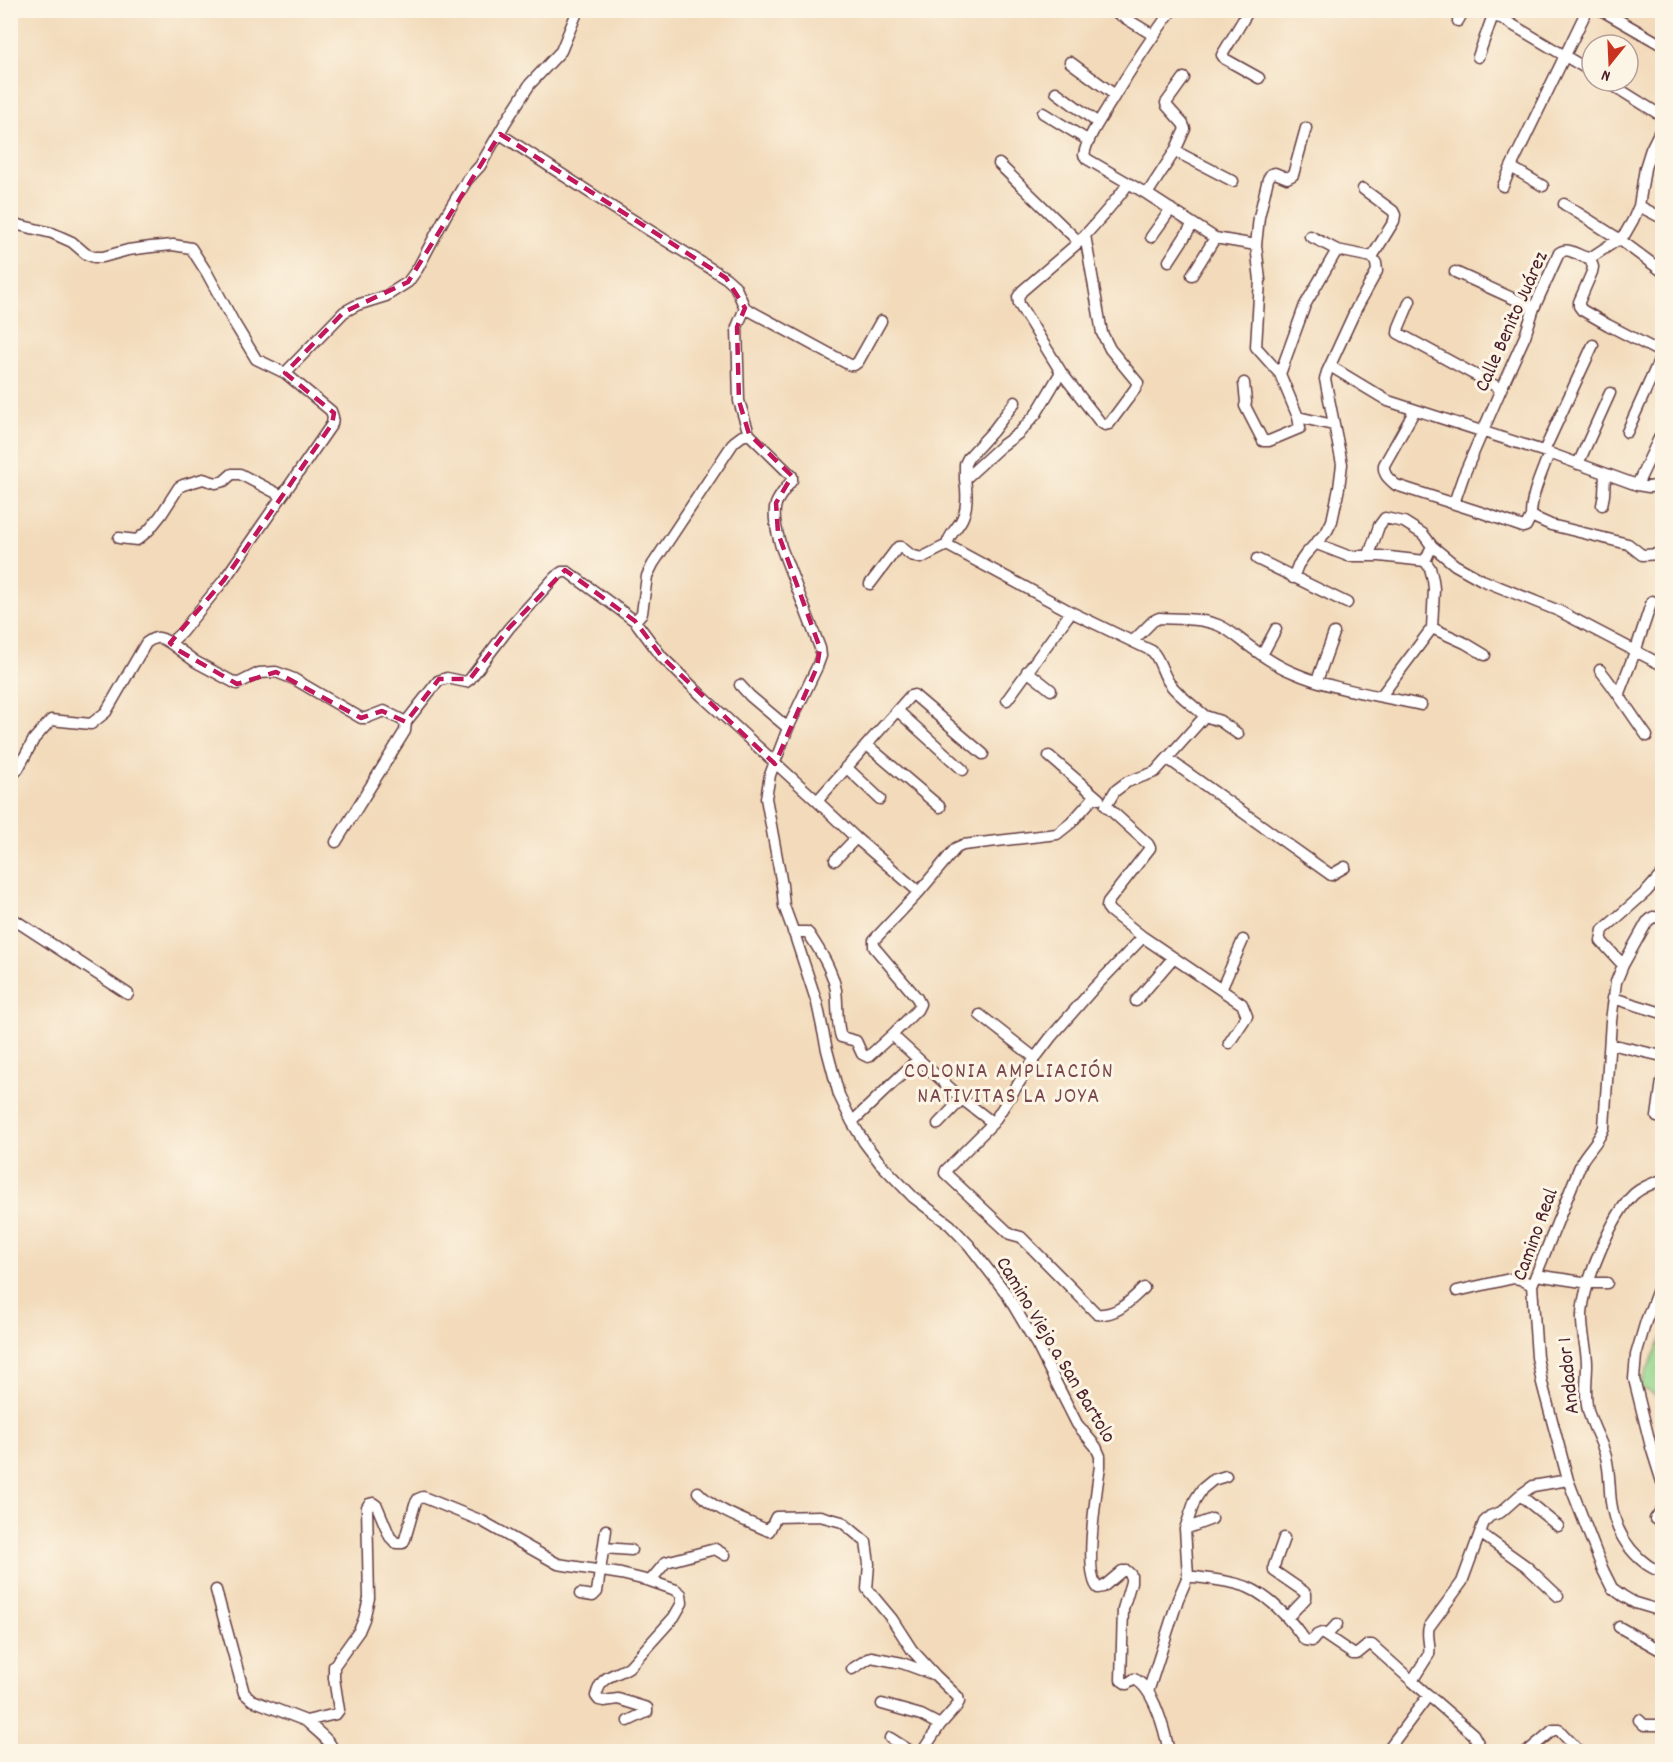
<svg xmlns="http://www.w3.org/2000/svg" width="1673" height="1762" font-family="Dekko,sans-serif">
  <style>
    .green { fill: #96d68d; stroke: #707a5c; stroke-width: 1.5 }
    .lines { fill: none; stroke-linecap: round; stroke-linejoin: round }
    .minor-casing { stroke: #633b40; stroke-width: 13 }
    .minor { stroke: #fff; stroke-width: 10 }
    .marked { fill: none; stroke: #c2185b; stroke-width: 4.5; stroke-dasharray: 12 8; stroke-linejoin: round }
    .labels { text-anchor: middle; stroke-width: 6; stroke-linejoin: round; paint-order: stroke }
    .street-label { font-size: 21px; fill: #4a1f2b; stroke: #fcf5e5 }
    .neighbourhood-label { font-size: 22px; letter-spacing: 1.5px; fill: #7b4a50; stroke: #fcf5e5 }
  </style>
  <rect width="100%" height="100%" fill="#fcf5e5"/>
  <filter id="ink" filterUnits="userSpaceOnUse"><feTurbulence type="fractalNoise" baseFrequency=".0167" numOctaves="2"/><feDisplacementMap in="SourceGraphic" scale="12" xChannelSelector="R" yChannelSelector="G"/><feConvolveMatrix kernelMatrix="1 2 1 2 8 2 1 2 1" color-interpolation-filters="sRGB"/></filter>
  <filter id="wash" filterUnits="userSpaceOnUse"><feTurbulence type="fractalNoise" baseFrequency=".008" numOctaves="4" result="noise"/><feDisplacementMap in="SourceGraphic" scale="24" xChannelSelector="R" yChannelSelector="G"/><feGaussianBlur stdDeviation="1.35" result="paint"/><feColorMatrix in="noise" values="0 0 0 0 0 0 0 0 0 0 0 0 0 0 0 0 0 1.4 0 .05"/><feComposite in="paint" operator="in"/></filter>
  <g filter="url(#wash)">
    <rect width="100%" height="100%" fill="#f2daba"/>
    <!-- green -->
    <path class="green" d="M1662,1338V1398L1639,1387Z"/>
  </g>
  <g filter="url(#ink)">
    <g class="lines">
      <defs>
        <path id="minor" d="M1112,10L1153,35
          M1172,10C1149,41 1129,72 1109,105C1100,120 1087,138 1084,155L1087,159L1147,194L1215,238L1256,245
          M1249,10L1222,55L1225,59L1259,78
          M1601,10L1662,45
          M1458,21L1464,10
          M1478,57L1492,18L1496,17L1501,18L1592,72
          M1070,62L1115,95
          M1606,81L1662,116
          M1056,92L1098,123
          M1043,113L1089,141
          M500,134L612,207L726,278L735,286L745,308L737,327L739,401L749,434L792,476V480C787,487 779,496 776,504C772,517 778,535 781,547L820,648L821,656L817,667L788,728L770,775L766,798L782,885L784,906L795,936L817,1003L827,1050L839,1095L852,1122L864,1142L880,1163L913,1197L950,1225L969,1245L1006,1293L1038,1347L1077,1424L1096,1447L1100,1456V1466C1097,1488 1083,1575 1098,1588L1103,1587L1122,1571H1127L1131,1575V1582L1123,1609L1121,1680L1127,1684L1134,1679C1154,1687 1165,1732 1169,1752
          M1175,151L1233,181
          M999,164L1079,242
          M1511,167L1543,186
          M1503,186L1511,167L1587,10
          M1363,189L1393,211L1395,215L1394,221L1372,257
          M1147,194L1175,151L1185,129L1183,124L1167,106L1166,103L1184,78
          M1564,204L1619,239L1662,271
          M1639,206L1662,218
          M10,223L52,233L72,242L86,254L94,257H103L128,250L151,247L173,245L191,248L207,273L233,321L256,359L285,373L344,312L357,305L386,296L408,282L418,268L446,215L467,180L480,166L505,123L530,84L561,51L578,10
          M1085,235L1102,333L1110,349L1138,383L1135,389L1109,424L1105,425L1100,422L1061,372L1019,304L1018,297L1022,291L1079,242C1096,223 1113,205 1128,184
          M1310,236L1337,250L1372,257
          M1151,237L1171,209
          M1590,258L1593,267L1592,272L1579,302V306L1582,310L1608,325L1662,353
          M1169,261L1193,224
          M1455,272L1534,308
          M1192,275L1215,238
          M1410,301L1399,327L1398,333L1501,389
          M745,308L850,365H854L858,362L881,321
          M1330,366L1388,401L1549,453L1637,485L1649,487L1662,485
          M1061,372L1036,414L1019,433L1000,447L965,479C967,493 968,507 962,519C957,529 949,534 947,545L1071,612L1152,651C1161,660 1162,674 1170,684C1179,696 1194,706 1205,716L1155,772L1127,782L1115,791L1106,806L1148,844L1150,848L1108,902L1107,907L1110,911L1143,937L1093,989L1051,1037L1035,1058L993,1123L946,1170L945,1173L1010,1234L1021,1237L1097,1314C1118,1316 1130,1300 1144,1288
          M1280,374L1305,305L1337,250
          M1244,383L1246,402L1245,406L1263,441H1269L1300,428L1298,417L1280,374L1256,347L1260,280L1256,245L1259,217L1268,179L1271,174L1275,173L1287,178L1293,175L1306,128
          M1415,410L1384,465C1383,475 1389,479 1396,485L1483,513L1523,527L1526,526L1531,516L1551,525L1628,544L1642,555L1662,554
          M1298,417L1333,425
          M1627,432L1662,354
          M1544,451L1593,345
          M1578,464L1610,393
          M965,479V464L968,458L993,431L1015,402
          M1637,485L1662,432
          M1454,503L1463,477L1501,389L1525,336L1534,308L1559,253C1569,245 1579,258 1590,258L1619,239L1625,234L1633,220L1639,206L1645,168L1651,149L1662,127
          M1602,505L1604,495L1605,474
          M1531,516C1531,494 1542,473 1549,453
          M119,538L137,540L149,530L161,515L179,487L183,485L203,479L216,483L224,481L232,474H240L282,496
          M1317,544L1348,556H1380L1425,561
          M1369,555L1379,526L1385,518L1404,522L1423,534L1432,546L1455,565L1482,580L1559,611L1662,665
          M1257,559L1347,603
          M1293,578L1298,565L1305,555L1327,531L1332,521L1339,488L1342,464L1325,379L1327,372L1356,309L1377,271L1376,263L1372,257
          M870,584L898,547H901L911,555L921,558L947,545
          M635,621L662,657L702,696L817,801L856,838L919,892L874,940V947L917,998L920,1004L917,1010L892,1035L962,1099L993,1123
          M1432,628L1465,643L1485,655
          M1133,641L1153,621L1159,618C1178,619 1200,618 1218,625C1228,629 1236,636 1245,643C1260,654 1275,665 1292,672C1333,690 1378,695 1421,705
          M170,643L196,662L237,684L259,673L276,672L294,679L361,718H366L384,711L406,722L438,681L447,678L466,682L470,679L509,628L555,577L562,572H568L635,621L642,613L647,576L653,564L734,442L742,436L749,434
          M1262,655L1276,629
          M1600,670C1617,691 1631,714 1647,736
          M1027,671L1051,690
          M1317,681L1334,633
          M740,685L750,696L788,728
          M1619,693L1635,652L1652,601
          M1381,696L1432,628L1434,589L1433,580L1430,568L1425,561L1432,546
          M1007,700L1071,612
          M898,711L963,770
          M1205,716L1220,721L1238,734
          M867,745L940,807
          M1049,756L1099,799
          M1168,759L1331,875L1345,867
          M846,767L880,799
          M10,778L18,769L34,739L51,720L91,724L106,712L146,643C156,636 159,636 170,643L181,633L224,580L332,424L333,417L331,411L285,373
          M817,801L910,696L914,695L983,754
          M336,842L405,731L406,722
          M835,860L856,838
          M919,892L956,848L963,845L1057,834L1071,823L1095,796
          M10,917L128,994
          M1662,918L1653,917L1647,922L1623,965L1616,982L1611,1021L1604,1127C1600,1140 1589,1149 1582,1161L1532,1285L1537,1357L1542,1383L1568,1480L1603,1570L1612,1588L1623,1596L1635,1603L1662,1611
          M793,932H807L809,934C820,951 832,969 836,990C838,1005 836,1022 841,1037L856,1041L862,1054L868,1057L892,1035
          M1143,937L1242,1004L1247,1016L1229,1043
          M1623,965L1601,941L1603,930L1646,892L1662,874
          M1221,990L1243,940
          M1613,998L1662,1013
          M1136,1001L1173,958
          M980,1015L1035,1058
          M1610,1044L1662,1056
          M1657,1117L1662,1081
          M852,1122L918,1059
          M938,1124L962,1099
          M1662,1180C1653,1183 1642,1187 1634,1194C1612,1215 1583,1285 1582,1315C1581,1331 1587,1348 1587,1364C1587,1379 1584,1396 1588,1410C1592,1427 1602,1441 1606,1457C1610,1472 1609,1487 1611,1502C1614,1524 1623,1543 1639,1558C1646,1564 1653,1570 1662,1571
          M1536,1275L1589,1283H1607
          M1662,1279L1646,1321L1636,1355L1634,1379L1651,1447L1662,1482
          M1457,1291L1514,1278L1520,1279L1532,1285
          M698,1492C714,1510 747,1521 769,1531L776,1517L820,1516L842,1522L866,1542L869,1564L867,1589L892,1619L912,1650L935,1675L958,1697L959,1702L956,1707L940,1725L922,1752
          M1520,1495L1558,1526
          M1655,1519L1662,1509
          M1185,1529L1212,1519
          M1480,1533L1526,1566L1558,1596
          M1284,1538L1274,1566V1571L1303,1591L1306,1594V1598L1288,1617
          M604,1548L631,1550
          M1188,1576C1207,1579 1229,1580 1247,1587C1271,1597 1290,1619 1305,1640L1312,1641L1317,1635L1322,1633L1353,1654H1357L1368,1645H1372L1412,1681
          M216,1590L244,1693L252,1700L306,1721L336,1714L339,1710L334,1678V1666L359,1631L364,1619L369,1598L367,1507L369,1504L373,1503L377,1506L390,1537L396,1543H403L405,1539L415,1504L418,1499L423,1497L482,1521L558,1564L621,1574L650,1581L666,1562L715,1549L725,1555
          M580,1594L593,1596L597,1592L606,1530
          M1619,1627L1662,1651
          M1327,1635L1337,1624
          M852,1669L871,1657L902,1663L932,1674
          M1148,1692L1178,1599L1188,1576L1185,1529L1195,1500L1202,1489L1213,1480L1226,1476
          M882,1704L921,1715L940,1725
          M1639,1720L1644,1725H1662
          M306,1721C315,1730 331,1740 334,1752
          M628,1721L647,1712V1708L618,1699L604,1701L599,1700L596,1696C602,1673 612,1678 629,1667L674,1617L682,1603L681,1594L676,1590L650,1581
          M890,1738L912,1752
          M1386,1752L1428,1696
          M1483,1752L1473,1734L1412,1681L1429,1654C1431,1644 1426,1636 1429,1627L1462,1582L1484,1522L1490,1516L1501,1512L1520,1495L1533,1486L1568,1480
          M1527,1752L1553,1730H1559L1580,1752"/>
      </defs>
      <!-- minor casing -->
      <use href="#minor" class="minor-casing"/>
      <!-- minor -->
      <use href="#minor" class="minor"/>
    </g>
  </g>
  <!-- marked area -->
  <path class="marked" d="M500,134L726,278L745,308L737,327L739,401L749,434L792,476L776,503L778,533L820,648L817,667L775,764L662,657L635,621L565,570L509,628L470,679H439L406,722L382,711L361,718L276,672L237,684L178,650L170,643L224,580L332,424L334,413L285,373L344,312L408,282Z"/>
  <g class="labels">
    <!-- street labels -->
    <g class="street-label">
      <text transform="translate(1510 321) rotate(-66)" y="7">Calle Benito Juárez</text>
      <text transform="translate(1534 1234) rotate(-70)" y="7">Camino Real</text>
      <text transform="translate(1057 1349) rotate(59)" y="7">Camino Viejo a San Bartolo</text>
      <text transform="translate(1567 1376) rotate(-96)" y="7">Andador 1</text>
    </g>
    <!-- neighbourhood labels -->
    <g class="neighbourhood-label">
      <text x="1009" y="1077">COLONIA AMPLIACIÓN<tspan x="1009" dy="25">NATIVITAS LA JOYA</tspan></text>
    </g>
  </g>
  <!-- margin -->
  <rect width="1673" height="1762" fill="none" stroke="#fcf5e5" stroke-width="36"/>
  <!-- north arrow -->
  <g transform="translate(1610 63) rotate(198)"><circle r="28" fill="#fcf5e5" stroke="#b59f9b" stroke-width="1.5"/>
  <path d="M0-4.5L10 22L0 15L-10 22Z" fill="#c8321e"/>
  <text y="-9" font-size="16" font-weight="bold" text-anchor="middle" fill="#4a1f2b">N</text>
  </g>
</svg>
